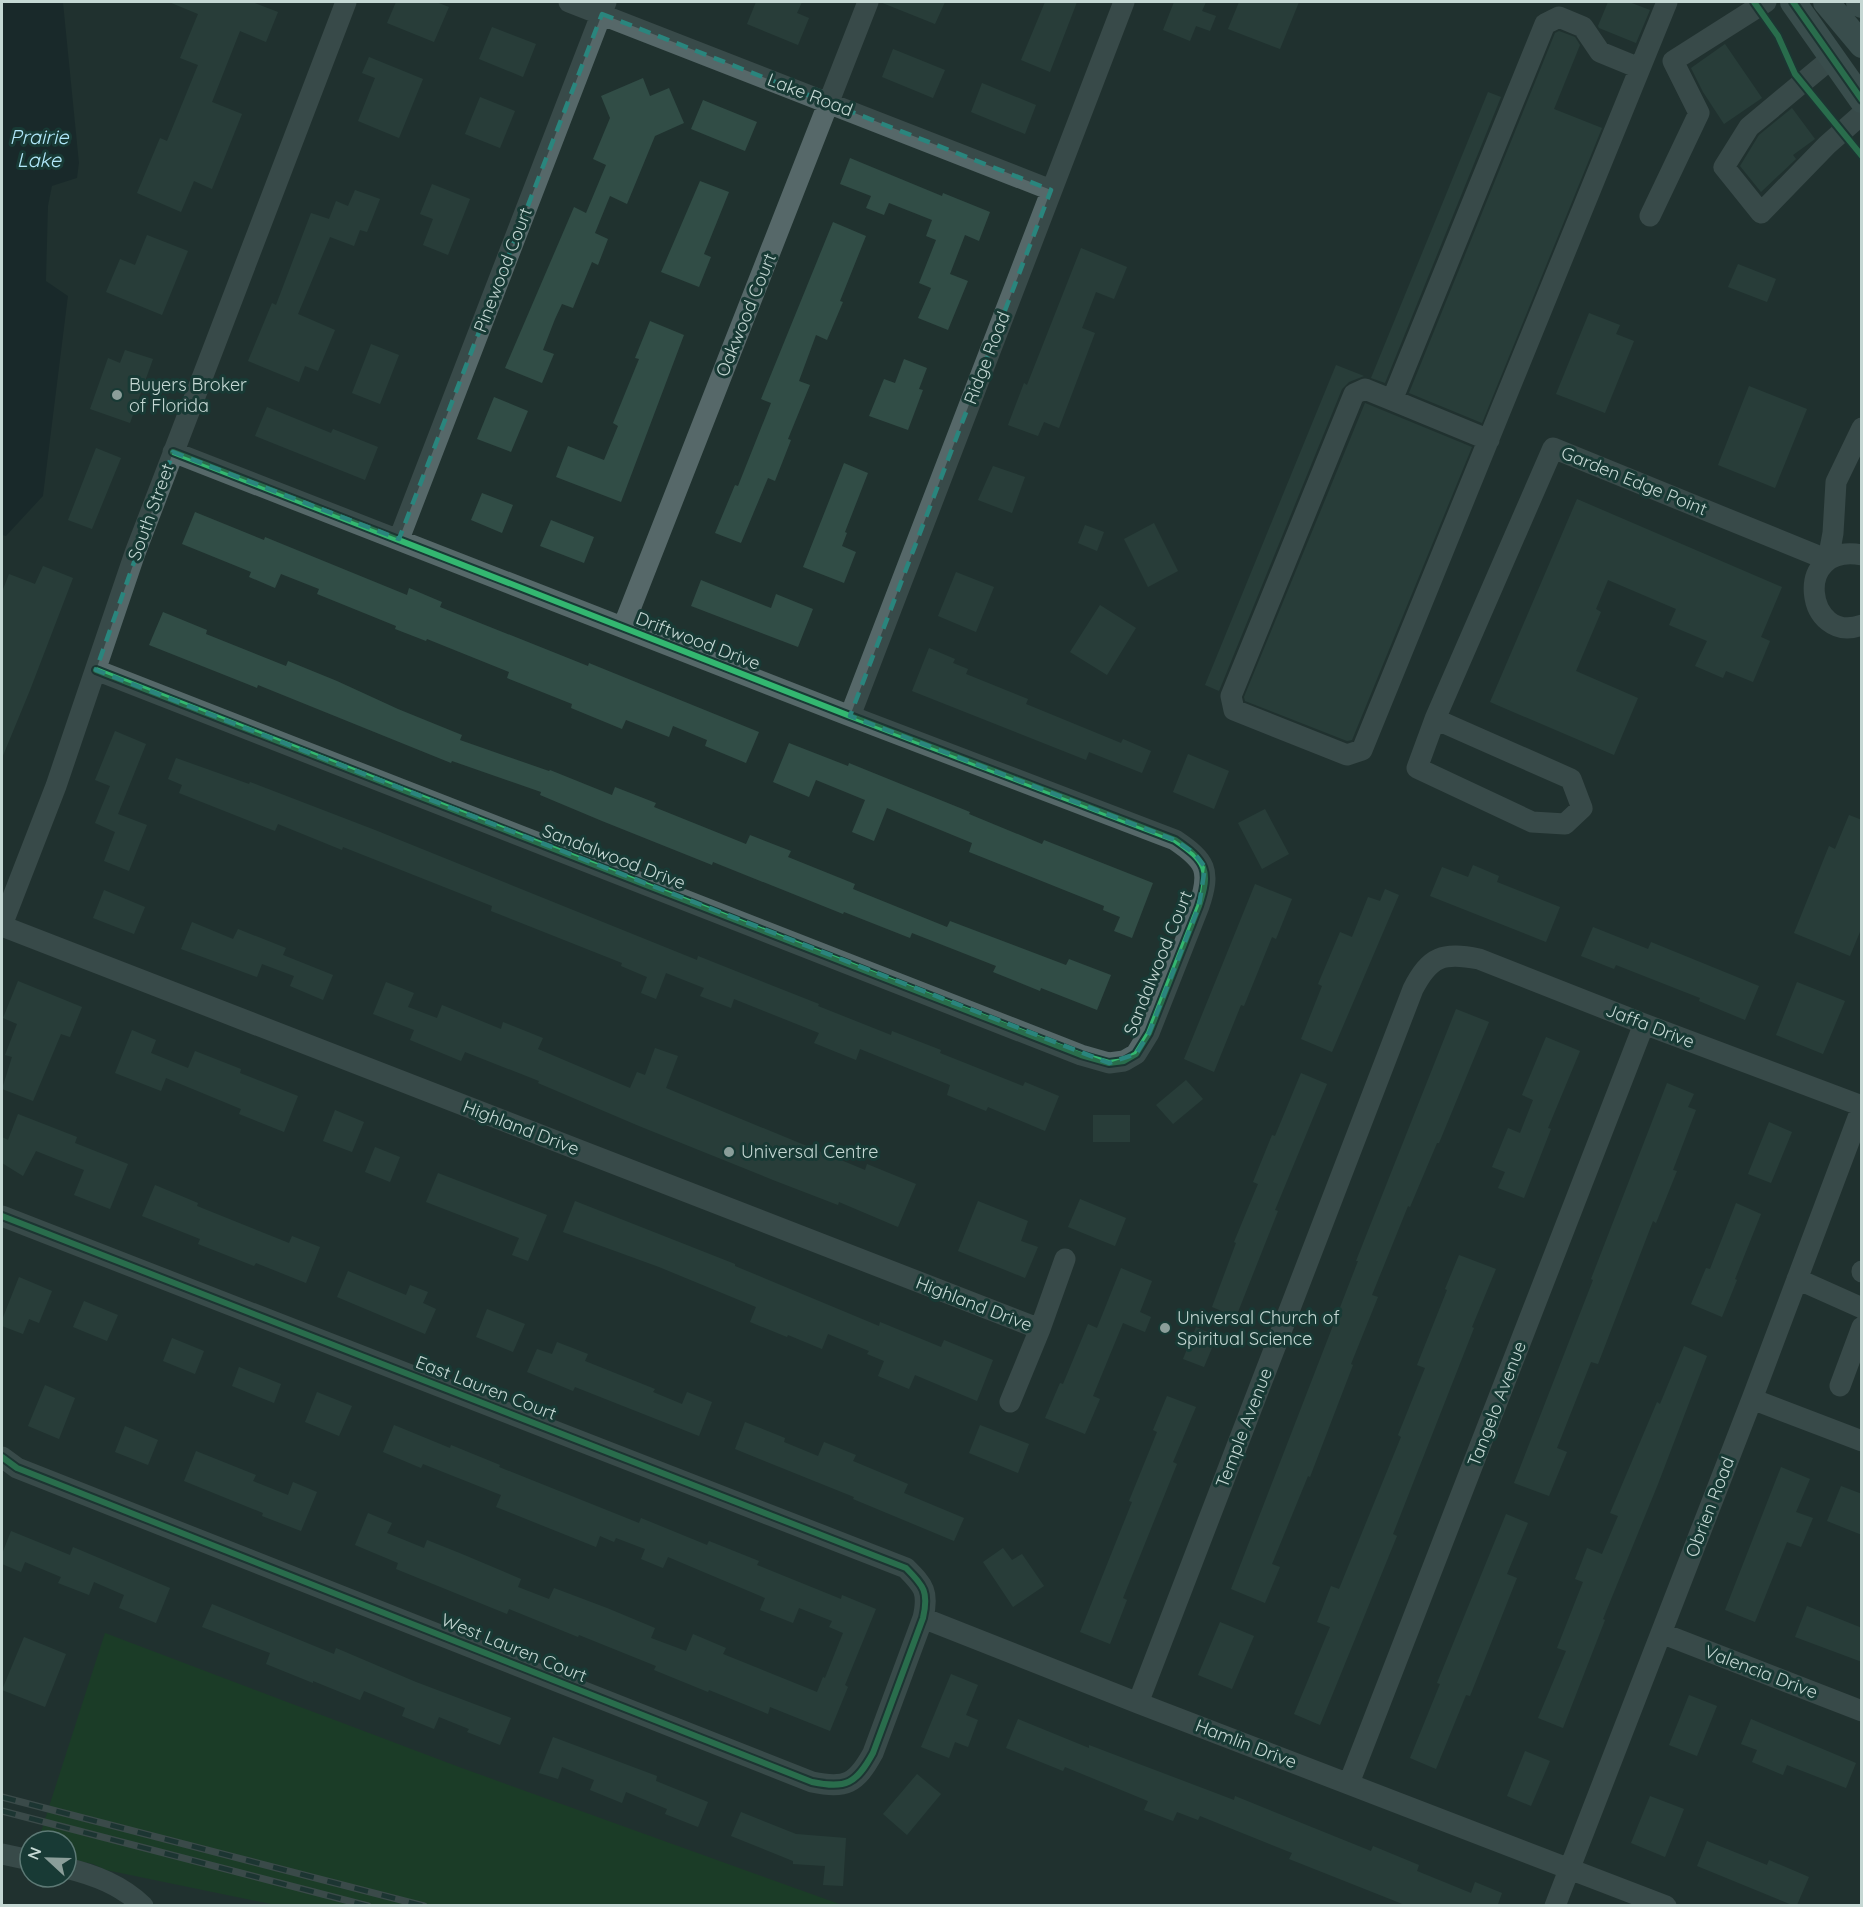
<svg xmlns="http://www.w3.org/2000/svg" width="1863" height="1907" font-family="Quicksand,sans-serif">
  <style>
    .green { fill: #144a1e }
    .water { fill: #102125 }
    .building { fill: #314d46 }
    .lines { fill: none; stroke-linecap: round; stroke-linejoin: round }
    .minor { stroke: #566869; stroke-width: 21 }
    .major { stroke: #577070; stroke-width: 26 }
    .rail-casing { stroke: #5a6969; stroke-width: 7 }
    .rail { stroke: #183a35; stroke-width: 4.5; stroke-dasharray: 14; stroke-linecap: butt }
    .cycleway-casing { stroke: #183a35; stroke-width: 10 }
    .cycleway { stroke: #33b770; stroke-width: 6 }
    .marked { fill: none; stroke: #2a857d; stroke-width: 4.5; stroke-dasharray: 12 8; stroke-linejoin: round }
    .poi-dot { fill: #8b9e9a; stroke: #183a35; stroke-width: 2 }
    .labels { text-anchor: middle; stroke-width: 6; stroke-linejoin: round; paint-order: stroke }
    .street-label { font-size: 18px; fill: #c5d8d4; stroke: #183a35 }
    .poi-label { font-size: 18px; fill: #c5d8d4; stroke: #183a35; text-anchor: start }
    .water-label { font-size: 20px; font-style: italic; fill: #b2e9fb; stroke: #183a35 }
  </style>
  <rect width="100%" height="100%" fill="#20322f"/>
  <!-- green -->
  <path class="green" d="M105,1633L459,1767L842,1905H276L106,1870L93,1864L66,1858V1841H38Z"/>
  <!-- water -->
  <path class="water" d="M2,2H63L79,163L77,178L52,186L48,206L46,281L68,296L43,496L6,536L2,535Z"/>
  <!-- building -->
  <path class="building" d="M169,2H252L278,12L266,42L240,31L212,102L242,114L212,189L194,181L181,212L137,193L160,138L167,141L198,65L180,58L198,14Z
    M396,2H436L449,7L434,42L387,23Z
    M756,2H802L797,13L809,18L798,45L747,24Z
    M880,2H945L935,24Z
    M1045,2H1077L1050,72L1021,60Z
    M1174,2H1206L1202,11L1216,16L1210,31L1196,26L1190,41L1163,30Z
    M1239,2H1299L1280,49L1228,29Z
    M1608,2H1629L1650,10L1636,43L1599,28L1598,26Z
    M492,27L536,44L523,77L479,59Z
    M1559,31L1575,37L1580,45L1554,109L1602,128L1482,423L1409,393L1555,33Z
    M1725,44L1762,98L1724,124L1703,92L1691,68Z
    M893,49L945,70L933,98L882,77Z
    M369,57L423,79L399,138L358,121L375,78L362,73Z
    M643,78L650,96L669,88L684,123L655,136L627,204L610,196L595,233L608,239L598,265L592,262L573,308L562,304L555,319L543,350L554,354L542,383L505,368L574,207L586,213L606,165L593,159L610,118L601,96Z
    M982,83L1036,105L1025,134L971,112Z
    M1488,92L1501,97L1385,383L1371,378Z
    M480,97L515,111L500,148L465,134Z
    M703,100L757,122L745,151L691,129Z
    M1792,108L1815,139L1793,155L1796,159L1761,192L1740,166L1759,135Z
    M850,158L942,196L943,193L990,212L979,241L965,235L950,274L968,281L948,330L918,318L931,288L919,283L936,240L926,236L932,220L889,203L884,215L866,208L871,196L840,184Z
    M700,181L729,192L704,254L711,257L699,287L661,272Z
    M432,184L470,199L448,255L423,245L433,219L420,214Z
    M355,190L380,199L367,232L360,230L354,246L330,237L298,314L335,330L318,371L305,366L299,382L248,361L272,303L276,305L311,213L329,219L336,201L348,206Z
    M833,222L866,236L840,301L843,302L827,340L816,335L799,381L810,385L788,439L791,440L775,481L768,478L741,543L715,533L735,485L738,486L771,403L761,399Z
    M147,235L188,251L162,315L106,292L120,259L135,265Z
    M1081,248L1127,267L1114,299L1096,292L1082,328L1095,333L1059,428L1044,422L1038,436L1008,425L1024,383L1027,385Z
    M1738,264L1776,279L1767,302L1728,287Z
    M1589,313L1620,325L1616,334L1634,341L1605,413L1556,394Z
    M650,321L684,335L621,502L556,477L568,446L604,460L618,426L613,423L639,359L635,358Z
    M371,344L399,355L380,404L352,393Z
    M125,350L153,359L130,423L90,409L108,358L120,363Z
    M904,359L927,368L919,389L923,390L908,430L869,416L884,379L895,383Z
    M1336,365L1364,376L1349,382L1342,389L1219,691L1205,685Z
    M1749,386L1807,409L1775,488L1718,465Z
    M494,397L528,411L511,452L477,439Z
    M1365,403L1472,447L1352,740L1347,741L1245,701L1244,697Z
    M267,407L331,433L333,429L378,447L365,480L255,436Z
    M96,448L121,458L92,529L68,520Z
    M844,463L868,473L845,532L847,533L842,546L856,552L844,583L803,567Z
    M993,466L1025,477L1012,513L978,500Z
    M482,493L513,505L502,533L471,520Z
    M1577,499L1782,587L1761,637L1770,641L1753,682L1726,671L1723,678L1695,666L1707,641L1669,625L1676,609L1608,580L1596,609L1601,612L1576,671L1638,698L1614,755L1490,702Z
    M195,512L264,540L265,537L407,595L409,588L442,602L440,607L588,666L589,663L759,732L746,763L705,746L707,740L673,726L669,737L626,720L622,729L571,708L572,704L507,678L509,672L427,639L426,641L395,629L396,626L317,594L319,589L281,574L275,588L249,577L251,572L182,544Z
    M551,520L594,537L584,563L540,546Z
    M1154,523L1178,571L1148,587L1124,539Z
    M1085,525L1104,532L1097,551L1078,543Z
    M43,566L73,578L30,690L2,758V592L9,574L35,584Z
    M956,572L994,587L976,632L938,616Z
    M701,580L771,608L776,594L813,609L798,647L691,606Z
    M1100,605L1136,628L1107,675L1070,652Z
    M163,612L207,630L206,634L286,666L288,661L337,681L398,709L462,735L460,740L549,771L550,770L612,795L615,787L656,803L654,807L746,844L750,835L791,851L788,857L855,884L853,889L947,927L950,921L1066,965L1069,959L1111,975L1097,1010L1041,988L1040,991L993,972L996,966L912,933L910,938L844,912L843,914L713,862L712,865L602,821L540,795L541,792L452,761L451,763L258,685L257,688L149,645Z
    M929,648L955,659L953,663L968,669L966,674L1028,699L1026,704L1121,743L1123,739L1151,751L1142,773L1089,752L1086,760L912,691Z
    M115,731L146,744L118,814L147,825L129,871L104,861L115,832L95,823L110,786L95,780Z
    M789,743L848,766L849,763L970,812L969,814L1042,844L1044,840L1153,883L1132,938L1114,931L1120,917L1103,910L1104,906L969,852L972,843L887,808L874,841L852,832L865,800L816,780L809,797L773,782Z
    M1188,754L1229,771L1214,809L1173,792Z
    M176,758L249,784L250,782L375,830L697,960L698,956L819,1004L818,1006L891,1035L892,1031L941,1050L940,1053L1023,1086L1025,1082L1059,1096L1045,1131L988,1107L986,1111L947,1095L950,1085L860,1049L856,1060L814,1043L819,1033L734,999L731,1008L700,996L704,988L666,973L656,999L641,993L647,977L621,966L622,963L491,911L492,906L343,847L342,850L278,824L275,831L179,793L182,785L168,779Z
    M1265,809L1289,854L1262,869L1238,823Z
    M1849,815L1862,820V927L1850,956L1794,933L1829,846L1835,849Z
    M1473,865L1499,876L1497,882L1560,907L1546,942L1430,896L1442,867L1468,877Z
    M1255,884L1292,899L1276,939L1272,937L1244,1006L1241,1005L1214,1072L1184,1059Z
    M1385,889L1399,895L1332,1052L1301,1039L1322,986L1318,984L1340,932L1352,937L1368,897L1380,901Z
    M104,890L145,907L134,934L93,918Z
    M192,922L233,939L238,929L286,948L283,955L333,975L323,1000L290,986L294,976L262,964L257,977L181,949Z
    M1593,927L1648,949L1651,942L1759,986L1745,1020L1699,1001L1700,998L1616,965L1614,969L1581,956Z
    M18,981L82,1007L70,1037L61,1034L33,1101L2,1089L12,1057L5,1055L17,1024L3,1018Z
    M386,982L414,993L408,1007L437,1018L442,1005L501,1029L503,1022L543,1038L538,1049L630,1088L637,1072L645,1075L655,1048L678,1056L666,1088L865,1170L867,1164L916,1184L898,1227L839,1202L838,1205L773,1180L639,1126L538,1083L539,1081L465,1052L461,1061L410,1040L414,1030L373,1014Z
    M1797,982L1845,1001L1823,1054L1776,1035Z
    M1456,1009L1489,1022L1439,1143H1437L1410,1207L1408,1206L1372,1295L1378,1297L1351,1364L1353,1365L1310,1477L1308,1476L1272,1564L1280,1567L1265,1603L1231,1589L1358,1261H1356Z
    M132,1030L156,1040L151,1053L188,1068L195,1051L241,1069L240,1073L298,1096L284,1132L239,1114L241,1109L166,1078L161,1091L115,1073Z
    M1546,1037L1580,1051L1548,1128L1551,1129L1524,1198L1498,1188L1505,1172L1492,1167L1508,1128L1520,1133L1533,1100L1522,1095Z
    M1301,1073L1327,1084L1275,1210L1278,1211L1236,1317L1212,1307L1236,1243L1234,1242L1258,1184L1253,1182L1272,1135L1275,1136Z
    M1186,1080L1203,1099L1173,1124L1156,1105Z
    M1667,1083L1694,1094L1688,1107L1696,1110L1673,1170L1677,1171L1656,1223L1653,1221L1598,1364L1591,1362L1557,1448L1567,1452L1549,1496L1514,1483L1593,1280L1591,1279Z
    M335,1110L364,1122L352,1152L323,1141Z
    M18,1114L77,1137L75,1143L128,1164L110,1209L74,1195L84,1170L36,1151L23,1176L2,1163V1137L8,1140Z
    M1093,1115H1130V1142H1093Z
    M1769,1122L1792,1132L1771,1183L1748,1174Z
    M375,1147L400,1157L390,1182L365,1172Z
    M438,1173L547,1215L528,1261L512,1255L519,1238L426,1202Z
    M155,1185L198,1203L197,1206L289,1243L292,1236L320,1247L306,1283L256,1263L254,1266L198,1244L200,1239L142,1216Z
    M1080,1199L1126,1218L1115,1246L1068,1227Z
    M575,1201L735,1264V1266L879,1326L880,1322L941,1347L944,1340L993,1360L977,1401L915,1375L909,1389L878,1376L884,1361L867,1354L869,1351L828,1334L822,1349L788,1335L787,1337L750,1322L756,1307L659,1267L563,1232Z
    M978,1201L1028,1221L1021,1241L1038,1247L1025,1278L958,1251Z
    M1736,1203L1761,1214L1735,1279L1737,1280L1722,1317L1691,1304L1706,1268L1710,1269Z
    M1459,1255L1496,1269L1472,1327L1474,1328L1393,1534L1397,1536L1320,1725L1294,1714L1330,1627L1317,1622L1331,1586L1339,1589L1401,1437L1398,1435L1425,1368L1417,1365L1447,1290L1445,1289Z
    M1121,1268L1152,1281L1140,1312L1151,1317L1145,1332L1123,1323L1093,1396L1100,1399L1085,1434L1045,1418L1060,1383L1063,1384L1088,1324L1097,1328Z
    M348,1271L406,1295L410,1285L428,1292L423,1303L436,1309L425,1334L337,1297Z
    M19,1277L52,1291L39,1323L29,1319L23,1334L2,1326V1320Z
    M84,1301L118,1315L107,1341L73,1327Z
    M487,1309L525,1324L513,1352L476,1337Z
    M1196,1327L1217,1336L1204,1367L1183,1359Z
    M172,1338L204,1351L195,1374L163,1361Z
    M557,1342L588,1354L585,1361L655,1389L653,1392L682,1404L687,1392L712,1402L699,1436L575,1387L573,1391L527,1372L537,1349L552,1354Z
    M1684,1346L1707,1356L1658,1484L1603,1619L1605,1620L1563,1728L1538,1718L1566,1651L1557,1648L1583,1582L1575,1579L1587,1548L1602,1554L1618,1516L1610,1513L1657,1402L1660,1404Z
    M239,1367L281,1384L274,1403L232,1386Z
    M45,1385L75,1398L59,1439L28,1426Z
    M317,1392L352,1406L339,1436L305,1422Z
    M1167,1396L1196,1407L1173,1462L1177,1464L1123,1598L1127,1600L1110,1644L1080,1632L1132,1502L1129,1501L1157,1432L1153,1430Z
    M745,1422L785,1438L784,1442L818,1456L824,1442L856,1455L853,1461L908,1484L904,1493L964,1518L954,1541L853,1499L854,1497L735,1449Z
    M394,1425L450,1448L451,1445L500,1465L499,1467L639,1523L641,1518L707,1545L709,1541L759,1561L757,1565L841,1599L842,1595L876,1609L845,1685L848,1687L830,1731L770,1707L768,1714L709,1690L708,1692L654,1670L656,1666L579,1635L578,1637L509,1609L507,1614L396,1569L398,1563L355,1545L368,1513L392,1523L387,1533L424,1548L427,1540L462,1554L521,1579L518,1587L549,1599L554,1588L607,1608L655,1628L651,1638L686,1651L693,1634L726,1648L723,1654L817,1692L823,1677L825,1678L843,1633L829,1627L832,1621L799,1608L793,1623L760,1610L765,1598L668,1557L663,1568L641,1559L645,1549L616,1538L614,1542L600,1536L596,1547L496,1507L501,1495L423,1464L421,1468L383,1452Z
    M980,1425L1029,1444L1018,1473L969,1453Z
    M125,1426L158,1440L148,1465L115,1452Z
    M196,1451L256,1475L253,1481L288,1495L293,1482L317,1492L301,1531L262,1516L263,1513L184,1481Z
    M1781,1467L1810,1479L1796,1512L1813,1518L1801,1547L1787,1542L1755,1622L1725,1610Z
    M1841,1486L1862,1494V1535L1827,1521Z
    M1506,1514L1528,1523L1507,1574L1517,1578L1470,1696L1466,1695L1436,1769L1410,1758L1440,1684L1437,1683Z
    M11,1531L70,1555L73,1547L170,1588L156,1623L119,1608L124,1595L94,1582L89,1595L58,1583L61,1577L25,1562L21,1572L2,1564V1554Z
    M1003,1548L1012,1560L1022,1554L1044,1586L1013,1607L983,1562Z
    M212,1604L334,1654L336,1648L416,1682L511,1718L500,1745L467,1732L469,1729L439,1717L434,1729L402,1716L405,1708L364,1691L360,1700L313,1681V1683L266,1664L270,1653L202,1627Z
    M1807,1606L1862,1628V1662L1795,1637Z
    M1220,1622L1254,1636L1232,1689L1198,1675Z
    M24,1637L66,1654L45,1707L2,1690Z
    M951,1674L978,1685L966,1715L978,1720L968,1747L955,1742L949,1758L921,1747Z
    M1689,1695L1717,1706L1697,1756L1669,1745Z
    M1018,1719L1089,1748V1745L1234,1800L1235,1796L1371,1851L1373,1846L1419,1865L1417,1871L1471,1893L1475,1882L1502,1893L1498,1904L1501,1905H1405L1289,1859L1292,1853L1200,1816L1198,1820L1177,1812L1173,1821L1144,1810L1148,1801L1065,1767L1063,1771L1006,1748Z
    M1751,1719L1856,1763L1846,1788L1787,1765L1783,1775L1752,1762L1757,1750L1741,1744Z
    M553,1737L657,1776L656,1781L708,1802L698,1827L665,1814L667,1809L626,1792L622,1803L590,1790L594,1780L562,1767L558,1779L539,1773Z
    M1525,1751L1550,1761L1531,1806L1507,1796Z
    M917,1774L941,1794L907,1835L883,1814Z
    M1650,1796L1684,1809L1665,1857L1631,1843Z
    M741,1812L796,1834L846,1838L843,1886L823,1885L825,1866L793,1864V1861L731,1836Z
    M1707,1841L1767,1865L1769,1860L1809,1877L1797,1905H1792L1697,1866Z"/>
  <g class="lines">
    <!-- minor -->
    <path class="minor" d="M569,2L1051,190
      M1832,58L1749,127L1724,167L1761,213L1827,145L1862,114
      M1639,68L1600,52L1583,27L1559,17L1545,24L1392,400L1365,389L1354,394L1231,696L1234,710L1347,755L1362,750L1667,2
      M1650,216L1699,113L1673,61L1766,2
      M1392,400L1489,440
      M399,539L606,2
      M1862,555C1791,542 1806,646 1862,625
      M623,627L868,2
      M96,670L1081,1055L1109,1063L1124,1061L1136,1054L1149,1033L1199,906C1211,870 1206,861 1175,840L850,716L173,452
      M850,716L1124,2
      M1435,719L1571,779L1582,808L1565,824L1532,822L1417,768L1435,719L1553,448L1828,560L1833,533L1836,482L1862,428
      M2,925L56,786L135,553L346,2
      M2,926L1040,1329
      M2,1216L906,1568C924,1586 929,1592 923,1618L873,1753C856,1784 846,1789 812,1782L17,1468L2,1457
      M1862,1271V1272
      M1797,1279L1862,1308
      M1840,1386L1862,1327
      M1752,1399L1862,1441
      M1010,1402L1040,1329L1065,1259
      M923,1618L1138,1703L1666,1906
      M1661,1633L1862,1711
      M1138,1703L1413,989C1430,956 1443,952 1479,959L1644,1024L1862,1106
      M1349,1783L1644,1024
      M2,1854L30,1860
      M66,1868C95,1875 121,1885 143,1906
      M1555,1906L1752,1399L1862,1107"/>
    <!-- major -->
    <path class="major" d="M1793,2L1862,100
      M1826,2L1862,45
      M1859,2L1862,5"/>
    <defs>
      <path id="rail" d="M2,1797L424,1906
        M2,1811L368,1906"/>
    </defs>
    <!-- rail casing -->
    <use href="#rail" class="rail-casing"/>
    <!-- rail -->
    <use href="#rail" class="rail"/>
    <defs>
      <path id="cycleway" d="M1754,2L1778,36L1795,74L1862,156
        M1793,2L1862,100
        M96,670L1081,1055L1109,1063L1124,1061L1136,1054L1149,1033L1199,906C1211,870 1206,861 1175,840L850,716L173,452
        M2,1216L906,1568C924,1586 929,1592 923,1618L873,1753C856,1784 846,1789 812,1782L17,1468L2,1457"/>
    </defs>
    <!-- cycleway casing -->
    <use href="#cycleway" class="cycleway-casing"/>
    <!-- cycleway -->
    <use href="#cycleway" class="cycleway"/>
  </g>
  <!-- marked area -->
  <path d="M0 0H1863V1907H0ZM602,14L1051,190L850,716L1175,840L1194,853L1205,867L1199,906L1149,1033L1136,1054L1109,1063L96,670L173,452L399,539Z" fill="#20322f" fill-opacity=".55" fill-rule="evenodd"/>
  <path class="marked" d="M602,14L1051,190L850,716L1175,840L1194,853L1205,867L1199,906L1149,1033L1136,1054L1109,1063L96,670L173,452L399,539Z"/>
  <!-- markers -->
  <g class="poi-dot">
    <circle cx="117" cy="395" r="6"/>
    <circle cx="729" cy="1152" r="6"/>
    <circle cx="1165" cy="1328" r="6"/>
  </g>
  <g class="labels">
    <!-- street labels -->
    <g class="street-label">
      <text transform="translate(810 95) rotate(21)" y="6">Lake Road</text>
      <text transform="translate(503 270) rotate(-69)" y="6">Pinewood Court</text>
      <text transform="translate(746 315) rotate(-68)" y="6">Oakwood Court</text>
      <text transform="translate(987 358) rotate(-69)" y="6">Ridge Road</text>
      <text transform="translate(1634 481) rotate(22)" y="6">Garden Edge Point</text>
      <text transform="translate(151 512) rotate(-70)" y="6">South Street</text>
      <text transform="translate(698 641) rotate(21)" y="6">Driftwood Drive</text>
      <text transform="translate(614 857) rotate(21)" y="6">Sandalwood Drive</text>
      <text transform="translate(1158 963) rotate(-68)" y="6">Sandalwood Court</text>
      <text transform="translate(1650 1026) rotate(21)" y="6">Jaffa Drive</text>
      <text transform="translate(521 1128) rotate(21)" y="6">Highland Drive</text>
      <text transform="translate(974 1304) rotate(21)" y="6">Highland Drive</text>
      <text transform="translate(486 1388) rotate(21)" y="6">East Lauren Court</text>
      <text transform="translate(1497 1404) rotate(-69)" y="6">Tangelo Avenue</text>
      <text transform="translate(1244 1428) rotate(-69)" y="6">Temple Avenue</text>
      <text transform="translate(1710 1507) rotate(-69)" y="6">Obrien Road</text>
      <text transform="translate(514 1648) rotate(22)" y="6">West Lauren Court</text>
      <text transform="translate(1761 1672) rotate(21)" y="6">Valencia Drive</text>
      <text transform="translate(1246 1744) rotate(21)" y="6">Hamlin Drive</text>
    </g>
    <!-- poi labels -->
    <g class="poi-label">
      <text x="129" y="391">Buyers Broker<tspan x="129" dy="21">of Florida</tspan></text>
      <text x="741" y="1158">Universal Centre</text>
      <text x="1177" y="1324">Universal Church of<tspan x="1177" dy="21">Spiritual Science</tspan></text>
    </g>
    <!-- water labels -->
    <g class="water-label">
      <text x="39" y="144">Prairie<tspan x="39" dy="23">Lake</tspan></text>
    </g>
  </g>
  <!-- border -->
  <rect width="1863" height="1907" fill="none" stroke="#c5d8d4" stroke-width="6"/>
  <!-- north arrow -->
  <g transform="translate(48 1859) rotate(292)"><circle r="28" fill="#183a35" stroke="#5d7975" stroke-width="1.5"/>
  <path d="M0-4.5L10 22L0 15L-10 22Z" fill="#8b9e9a"/>
  <text y="-9" font-size="16" font-weight="bold" text-anchor="middle" fill="#c5d8d4">N</text>
  </g>
</svg>
